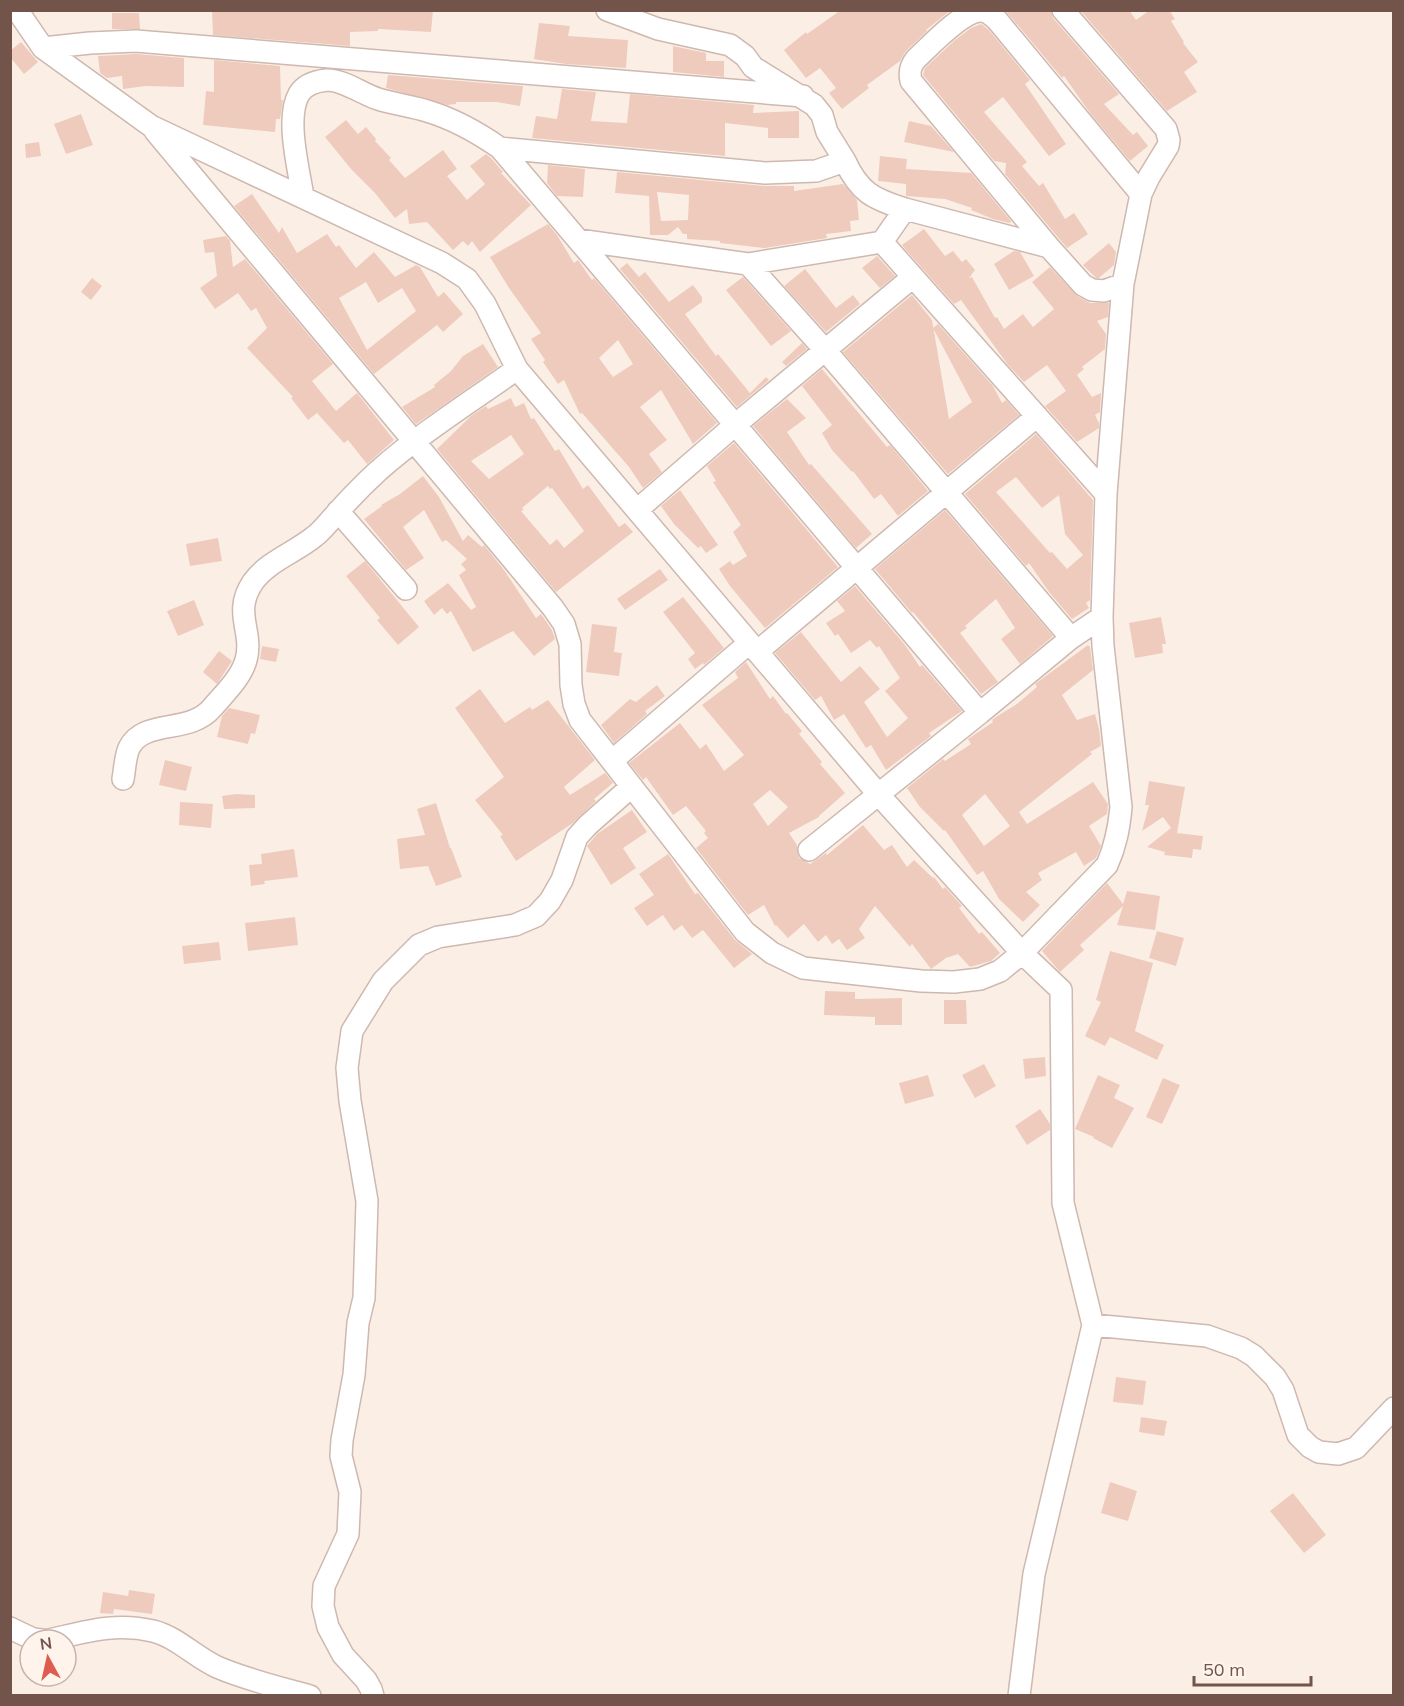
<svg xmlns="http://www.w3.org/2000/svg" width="1404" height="1706" font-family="Mulish,sans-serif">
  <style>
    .building { fill: #efcbbe; fill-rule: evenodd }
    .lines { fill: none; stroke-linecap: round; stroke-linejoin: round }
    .minor-casing { stroke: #ceb8af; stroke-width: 24 }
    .minor { stroke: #fff; stroke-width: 21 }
  </style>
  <rect width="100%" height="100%" fill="#fbefe5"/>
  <!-- building -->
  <path class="building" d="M212,10H433L431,32L378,29V31L350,32V46L213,35Z
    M841,10H951L926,30L927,31L906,51L900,61L867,85L869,88L842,109L829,93L836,88L820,68L806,78L784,50L806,32L807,34Z
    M1005,10H1051L1053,18L1119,94L1104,104L1133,135L1137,132L1148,146L1130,161L1090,113L1064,76L1062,78Z
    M1080,10H1129L1136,20L1150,10H1169L1175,19L1171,21L1184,42L1183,43L1198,62L1184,72L1197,92L1167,111Z
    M112,13H139L140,29H112Z
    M539,23L570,26L568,36L628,40L626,68L566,64L534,59Z
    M981,24L988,29L1030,80L1025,84L1066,144L1049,156L1003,97L984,112L1027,162L1022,166L1039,186L1043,183L1065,219L1074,213L1088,234L1067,248L1005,174L1006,163L994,161L923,75L925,68L955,40L971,28Z
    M21,42L38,62L24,74L10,57V51Z
    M673,46L706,53V61H724V77L673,72Z
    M136,54L184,58V87L146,86L123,89L122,76L107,78L100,73L98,56Z
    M214,60L280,66L281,100H283L280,119H276L275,132L203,125L206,91L214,92Z
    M388,75L523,86V87L520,106L496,102H456V104L447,105L386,88Z
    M562,89L596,92L591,121L627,123L630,94L754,105L753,113L799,111V138H768V128L725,123V156L532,138L536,116L557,119Z
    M81,114L93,145L66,154L54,124Z
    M346,120L358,134L366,127L376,139L375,141L391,158L389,160L405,178L443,150L457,169L447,176L467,200L485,184L470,166L486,154L491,158L503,172L501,173L531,205L480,252L472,241L468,246L463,241L453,250L427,222L409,224L407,209L395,218L374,192L351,169L325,137Z
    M909,121L931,126L954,152L904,142Z
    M39,142L41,156L26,158L25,144Z
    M880,156L907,159L906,169L971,173L1011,221L1010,223L993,219L971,210L972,208L945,199L906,196V184L878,181Z
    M548,165L585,169L583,197L557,196L547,183Z
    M617,172L764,186H794V191L843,184L857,200L859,220L850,221L851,231L826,234L827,238L765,248L720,243V241L687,239V234H683L678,227L668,235H650L649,196L615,193ZM657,192L689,195L688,220L661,221Z
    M252,194L279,233L282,227L297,253L327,234L336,247L339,245L356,268L374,252L395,277L416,265L420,267L438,297L444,292L463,314L443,332L437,325L374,374L234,206ZM366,282L378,303L402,288L416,311L367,350L339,298Z
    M548,224L557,235L574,263L578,260L592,280L594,278L717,423L693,444L661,390L640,407L667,440L649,454L662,472L643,488L629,467L582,413L580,414L564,380L558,384L543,362L545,360L531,339L541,333L509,288L490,257ZM618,340L633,364L613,377L599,358Z
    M924,229L945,256L953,251L962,262L966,259L975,270L969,278L972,277L995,318L997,317L1004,329L1023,314L1033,327L1054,309L1032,282L1050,267L1077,296L1090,303H1109L1108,317L1097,321L1106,334L1105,349L1082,367L1084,369L1077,375L1092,397L1101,393L1100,412L1095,415L1099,423V428L1077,442L1045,406L1066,391L1047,365L1024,382L1008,365L961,300L954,304L905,249L902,245Z
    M226,236L230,241L233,267L245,259L333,364L312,381L336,411L357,393L394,440L367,464L348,440L344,443L317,413L308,420L291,398L293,397L247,348L267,328L256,308L251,311L238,293L215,309L200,288L217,276L214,252L205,253L203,240Z
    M1109,243L1116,252L1114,265L1099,278H1096L1083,265Z
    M1014,251L1020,252L1034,276L1009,290L994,264Z
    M877,256L895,276L880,288L862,268Z
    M627,263L639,277L645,272L669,302L693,285L702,297V302L685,314L716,356L718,354L750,393L766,377L769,380L737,407L620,269Z
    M805,269L836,308L853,295L860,304L826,332L784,286Z
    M743,277L791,331L771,346L726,290Z
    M92,278L102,286L91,300L81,292Z
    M912,295L932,320L949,419L972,402L933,328L938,324L993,386L1002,403L1006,400L1019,415L948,474L843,352Z
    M802,343L807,349L786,366L782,362Z
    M483,344L498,367L416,424L402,407L435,387L434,385L451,371L463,356Z
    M822,369L887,447L890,445L928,491L898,516L881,494L874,499L853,471L852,472L832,450L822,433L832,425L802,386Z
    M511,398L515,407L524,403L531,419L534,418L555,451L559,449L583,489L588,485L619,527L625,523L633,532L556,592L437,449L471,416L486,406L488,409ZM511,435L524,454L489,479L471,461ZM548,486L550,489L552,488L584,531L564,548L557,539L550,545L521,511L524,510L522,508Z
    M787,399L806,418L787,432L809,465L811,464L872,534L856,548L753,426Z
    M1036,434L1093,500L1090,600L1086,603L1089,608L1072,619L1049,592L1029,563L1026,566L965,494ZM1016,477L1042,508L1059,495L1065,534L1083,555L1067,569L1052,552L1050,553L996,492Z
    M734,443L838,567L765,628L730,586L719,569L730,561L733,565L747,556L733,532L741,525L713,482L716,481L707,466Z
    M423,476L439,497L463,541L468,535L482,547L484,545L504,570L536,618L541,614L552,630L555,639L534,656L513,631L473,652L451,611L447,614L442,608L434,615L424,601L448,583L471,610L476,607L459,575L466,570L461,564L467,559L446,540L442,542L424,510L403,527L424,558L406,570L364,519L382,506L381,505L400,494Z
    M680,490L718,545L706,553L701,546L698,548L674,524L661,506Z
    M945,510L1053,636L1020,664L1001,639L1015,628L996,599L965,626L967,628L960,633L998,682L981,694L913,612L912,613L875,569Z
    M218,538L222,561L190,566L186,544Z
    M365,561L419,627L398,645L377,620L380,618L346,576Z
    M660,569L668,580L625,610L617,599Z
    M855,586L905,645L920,667L922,665L962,711L929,733L931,736L886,770L871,745L866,748L844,714L834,720L821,696L815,700L775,653L801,632L841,682L860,666L880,689L864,702L887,737L908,718L885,691L900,678L879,646L877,648L870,640L851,653L838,634L835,636L826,623L845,611L837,601Z
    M683,597L724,648L704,665L703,663L695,669L688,659L695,653L663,612Z
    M194,600L204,625L178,636L167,611Z
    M1161,617L1166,644H1162L1163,653L1135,658L1129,623Z
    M592,624L617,627L614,652L622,653L619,676L586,672Z
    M1088,645L1090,647L1093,670L1062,695L1077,720L1095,714L1099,729L1101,746L1090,752L1092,754L1019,812L1027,824L1093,782L1108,804L1107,814L1089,826L1101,846L1096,858L1084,866L1076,852L1038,873L1042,880L1026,892L1040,905L1023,922L999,899L983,871L977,875L945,830L944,831L920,807L907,788L943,759L945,761L971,744L968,739L993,722L992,720L996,717L1017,704L1037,687L1035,684ZM985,794L1010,826L984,846L962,815Z
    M262,646L279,649L276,662L260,659Z
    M219,651L232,661L217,684L203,672Z
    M746,662L770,699L773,696L786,714L787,713L802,731L799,734L822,762L820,764L845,793L819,816V817L789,833L797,845V852L799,858L810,864L826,853L827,855L863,825L884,850L892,845L907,867L914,860L933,878L934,877L943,889L945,887L962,906L959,908L979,934L982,932L1000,953L991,961L970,967L958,954L946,958L931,969L912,944L910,947L875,906L859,929L865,938L847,950L839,939L832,944L826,935L818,942L804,924L788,938L776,925L775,926L764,905L748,915L696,848L708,838L704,833L706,831L686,806L673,815L646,777L643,780L629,763L680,723L700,749L706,744L724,771L744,755L702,705L738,678L735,672ZM770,790L788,807L768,826L753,804Z
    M657,685L665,696L645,711L647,714L614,743L601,725L630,699L636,702Z
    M480,689L505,723L530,707L532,710L548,700L595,760L564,787L570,795L605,773L613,783L594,799L596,801L573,823L516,861L500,836L503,835L475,800L504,777L455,708Z
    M229,708L260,715L255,734L251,733L248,744L217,737L222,716Z
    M165,760L192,767L186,791L159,785Z
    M1149,781L1185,787L1177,833L1203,836L1201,850L1193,849L1192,858L1164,855L1165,852L1147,847L1171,828L1163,817L1142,831L1149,805H1145Z
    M236,794L255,795V808L224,809L222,796Z
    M180,802L213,804L211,828L179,825Z
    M436,803L450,848H451L462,877L436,886L428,866L400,869L397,839L425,835L417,809Z
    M632,810L647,832L623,848L636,868L611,885L587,846L597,834Z
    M294,849L298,877L264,881L265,884L251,886L249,865L262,864L261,854Z
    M668,854L695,894L698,893L735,940L752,954L734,968L703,930L692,938L682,925L674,931L663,915L647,926L634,908L654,895L639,874Z
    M1107,883L1123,904L1127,891L1160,896L1155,930L1117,925L1123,906L1080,945L1084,950L1060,972L1042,951Z
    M295,917L298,945L248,951L245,923Z
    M1157,931L1184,938L1176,966L1149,958Z
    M219,942L221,960L184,964L182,946Z
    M1110,951L1153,963L1135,1031L1164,1045L1157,1060L1110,1037L1105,1046L1085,1036L1101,1002L1096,1000Z
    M825,991L855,992V999L902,998V1025H875V1017L824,1015Z
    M944,1000H966L967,1024H944Z
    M1045,1057L1046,1076L1025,1079L1023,1059Z
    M984,1064L996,1086L975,1098L962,1075Z
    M928,1075L934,1096L905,1104L899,1083Z
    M1098,1075L1120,1085L1114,1098L1134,1108L1112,1148L1093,1138L1094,1137L1075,1129Z
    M1163,1078L1180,1085L1162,1124L1146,1117Z
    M1040,1109L1050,1124V1130L1027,1145L1015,1126Z
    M1116,1377L1146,1381L1143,1405L1113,1402Z
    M1141,1417L1167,1421L1164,1436L1139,1432Z
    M1110,1482L1137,1491L1128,1521L1101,1513Z
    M1293,1493L1326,1535L1304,1553L1270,1511Z
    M129,1590L155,1594L152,1614L114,1609L113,1614L100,1613L103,1592L128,1596Z"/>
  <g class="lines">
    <defs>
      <path id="minor" d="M17,10L43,48L151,126L442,263L467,279L485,304L517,369L879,795L1022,953L1061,990L1063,1203L1093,1325L1034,1574L1019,1696
        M607,10L658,29L730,45L745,56L753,67L814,105L822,115L827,132L845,161
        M1063,10L1166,129L1169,140L1168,146L1149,177L1141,194
        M43,48L90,43L136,41L803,96
        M155,131L553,608L564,624L570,644L571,685L574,704L580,720L745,932L772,953L803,968L921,981L954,982L980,979L1000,971L1022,953L1107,865C1116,845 1119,828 1121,807L1103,646L1102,617L1106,494L1123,284
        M303,197C299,170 285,118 299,94C305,84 317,81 327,80C344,80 362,94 378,99C394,104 411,106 427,111C454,119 477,132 500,148
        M578,240L748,264
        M882,242L1106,494
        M1049,247L911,81C909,72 910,66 916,59C930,46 962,11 981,11C988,11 992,16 997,20L1141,194L1123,284L1104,291L1092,290L1083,285L1049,247L905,209L882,242L748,264L825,350L1071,638
        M637,510L735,425L913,277
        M338,511L406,589
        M757,652L1037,416
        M980,713L1071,638L1102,617
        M612,761L749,643
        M123,779C125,768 125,757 129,748C144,718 189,735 212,708C224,694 241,678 246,660C254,631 232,613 253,582C268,561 296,552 315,536C323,530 330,520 337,513C350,498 364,484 378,471C421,433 470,402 517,369
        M809,850L980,713L500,148L765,173L816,171L845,161C859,192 873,199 905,209
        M1093,1325L1207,1336L1241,1348L1254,1356L1275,1377L1283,1390L1298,1435L1310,1447L1319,1452L1338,1454L1356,1448L1394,1408
        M10,1628L33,1639L42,1640
        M49,1640C85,1632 115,1622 153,1631C177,1637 195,1657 217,1667C247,1680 278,1687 310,1696
        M373,1696L371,1689L366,1680L343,1655L328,1627L323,1606L324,1586L348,1534L350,1492L341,1456L342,1440L354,1375L358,1323L364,1298L367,1201L350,1101L347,1068L352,1031L383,981L419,945L438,937L515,925L536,916L550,901L562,880L577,837L588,825L631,787"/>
    </defs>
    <!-- minor casing -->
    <use href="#minor" class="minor-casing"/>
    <!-- minor -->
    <use href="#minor" class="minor"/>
  </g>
  <!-- border -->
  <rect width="1404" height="1706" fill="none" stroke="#73544b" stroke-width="24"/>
  <!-- north arrow -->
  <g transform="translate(48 1658) rotate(352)"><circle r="28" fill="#fef4eb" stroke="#c6b4ab" stroke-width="1.5"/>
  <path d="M0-4.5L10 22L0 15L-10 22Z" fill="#df5c50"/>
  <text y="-9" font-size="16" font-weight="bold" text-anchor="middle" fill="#73544b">N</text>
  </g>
  <!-- scale -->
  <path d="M1194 1676v9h117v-9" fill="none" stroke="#73544b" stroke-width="3"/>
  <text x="1203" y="1676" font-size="18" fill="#73544b" stroke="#fef4eb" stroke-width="4.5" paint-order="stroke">50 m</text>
</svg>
